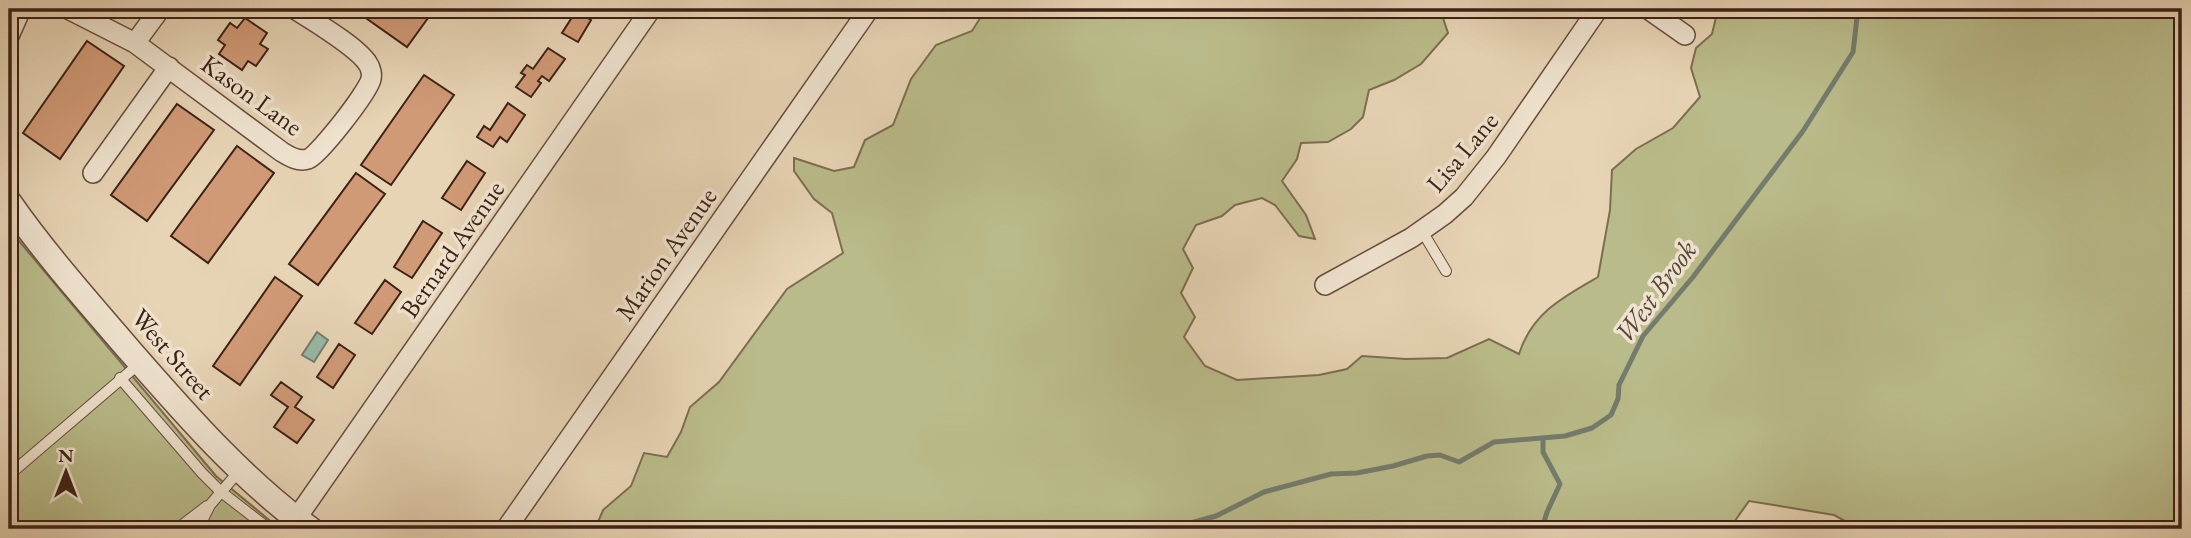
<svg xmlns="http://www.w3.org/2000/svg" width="2191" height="538" font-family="'EB Garamond',serif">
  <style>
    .green { fill: #babb8a; stroke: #7c6e50; stroke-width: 2 }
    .water { fill: #98b9a7; stroke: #747c6d; stroke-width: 2 }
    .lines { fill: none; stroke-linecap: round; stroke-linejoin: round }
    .stream { stroke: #747c6d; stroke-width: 5 }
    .building { fill: #d09a76; stroke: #3d2115; stroke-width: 2 }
    .service-casing { stroke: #684e3d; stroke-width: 12 }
    .minor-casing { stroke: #684e3d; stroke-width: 22 }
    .tertiary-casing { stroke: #684e3d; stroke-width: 27 }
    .service { stroke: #efe3cf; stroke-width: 10 }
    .minor { stroke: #efe3cf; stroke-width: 19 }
    .tertiary { stroke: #efe3cf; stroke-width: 24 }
    .labels { text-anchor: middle; stroke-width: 7; stroke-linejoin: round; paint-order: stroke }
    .street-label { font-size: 26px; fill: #3d2115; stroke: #efe3cf }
    .water-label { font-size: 28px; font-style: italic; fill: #54473a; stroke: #efe3cf }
  </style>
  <rect width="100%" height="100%" fill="#e7d4b5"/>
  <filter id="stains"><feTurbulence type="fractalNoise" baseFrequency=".00286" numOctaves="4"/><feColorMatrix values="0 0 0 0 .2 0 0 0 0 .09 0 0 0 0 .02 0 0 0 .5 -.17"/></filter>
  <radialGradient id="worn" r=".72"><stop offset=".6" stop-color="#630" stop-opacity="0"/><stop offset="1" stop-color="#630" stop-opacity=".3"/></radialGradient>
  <!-- green -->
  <path class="green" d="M986,9H1440L1448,33L1421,64L1394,80L1369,90L1363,117L1351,129L1328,142L1301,143L1297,159L1282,181L1306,215L1315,239L1299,236L1275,205L1262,198L1235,205L1222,216L1196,225L1183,249L1193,268L1181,293L1195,317L1184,337L1205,366L1237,380L1319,375L1347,369L1362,356L1406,359L1447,358L1489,339L1519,354C1532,313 1563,297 1598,277L1610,210L1612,170L1636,149L1673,128L1700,97L1691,68L1696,48L1712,34L1718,9H2182V529H1860L1834,515L1749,501L1732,525L1734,529H595L603,510L631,486L644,453L667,457L681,432L690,407L719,382L787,289L843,253L832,213L814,199L794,171V158L834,171L854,167L865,140L893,125L911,79L936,45L972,31Z
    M9,229L216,476L280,529H9Z"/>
  <!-- water -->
  <path class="water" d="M317,332L328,340L314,362L302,355Z"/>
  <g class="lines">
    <!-- stream -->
    <path class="stream" d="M1157,529L1176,527L1216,516L1264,492L1331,474L1357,473L1393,466L1427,456L1440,455L1459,462L1494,442L1565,436L1592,428L1611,415L1618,399L1619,385L1643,336L1693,277L1803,131L1853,52L1858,9
      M1542,529L1547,512L1560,484L1543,452V438"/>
  </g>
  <!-- building -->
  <path class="building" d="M353,9H415L428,18L407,47Z
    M573,9H584L581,14L591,20L578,42L562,33L576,11Z
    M245,18L267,33L260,44L268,49L256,66L248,61L242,70L219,54L225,45L218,40L230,23L237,28Z
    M87,41L124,66L60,159L23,133Z
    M548,48L565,59L549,81L542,76L538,81L541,83L531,97L516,87L525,75L521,73L527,65L533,69Z
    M424,75L454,95L391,185L361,165Z
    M508,103L525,115L507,142L500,137L493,147L477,137L484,126L490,130Z
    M177,104L214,130L147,221L111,195Z
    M237,146L274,173L208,263L171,236Z
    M467,161L485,173L461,210L442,198Z
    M356,173L385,194L318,285L289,264Z
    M423,221L442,233L412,278L394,267Z
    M275,277L302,296L240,385L213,366Z
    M385,280L401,292L372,334L355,323Z
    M339,344L355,355L333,388L317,377Z
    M281,382L302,397L295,407L314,420L297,443L274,427L288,407L271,395Z"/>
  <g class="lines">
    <defs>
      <path id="service" d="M1422,231L1446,271
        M120,378L202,473L220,491L269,529
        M9,475L140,363
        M177,529L207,506
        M198,529L210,505L240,470"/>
      <path id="minor" d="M68,9L135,43L282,152C290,157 299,162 308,159C319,155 368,92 371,79C372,75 371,68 368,64C358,47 313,21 295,9
        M1648,9L1685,35
        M9,36L21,9
        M135,43L160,9
        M93,173L169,67
        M1325,285L1411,238L1445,214L1464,197L1496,157L1598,9
        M296,519L651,9
        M506,529L869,9"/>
      <path id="tertiary" d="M9,202C46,255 89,303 131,352C186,415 242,479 310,529"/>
    </defs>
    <!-- service casing -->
    <use href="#service" class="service-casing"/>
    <!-- minor casing -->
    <use href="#minor" class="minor-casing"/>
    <!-- tertiary casing -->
    <use href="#tertiary" class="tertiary-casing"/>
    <!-- service -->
    <use href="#service" class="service"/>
    <!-- minor -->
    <use href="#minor" class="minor"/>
    <!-- tertiary -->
    <use href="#tertiary" class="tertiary"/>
  </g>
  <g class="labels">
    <!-- street labels -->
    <g class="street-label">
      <text transform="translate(252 95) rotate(36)" y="9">Kason Lane</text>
      <text transform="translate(1462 152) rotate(-50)" y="9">Lisa Lane</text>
      <text transform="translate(452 249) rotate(-55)" y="9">Bernard Avenue</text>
      <text transform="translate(666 254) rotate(-55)" y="9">Marion Avenue</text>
      <text transform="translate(173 354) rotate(49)" y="9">West Street</text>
    </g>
    <!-- water labels -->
    <g class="water-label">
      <text transform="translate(1655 291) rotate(-54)" y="10">West Brook</text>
    </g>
  </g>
  <!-- margin -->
  <rect width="2191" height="538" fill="none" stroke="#e7d4b5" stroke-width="35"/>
  <rect x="10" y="10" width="2170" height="517" fill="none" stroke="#3d2115" stroke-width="3.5"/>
  <rect x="18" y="18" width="2156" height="503" fill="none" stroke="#3d2115" stroke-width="2"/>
  <!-- north arrow -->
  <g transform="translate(66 472)" stroke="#efe3cf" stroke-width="5" paint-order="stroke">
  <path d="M0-5L12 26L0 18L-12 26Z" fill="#3d2115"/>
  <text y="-10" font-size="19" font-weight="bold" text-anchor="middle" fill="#3d2115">N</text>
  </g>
  <rect width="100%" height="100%" filter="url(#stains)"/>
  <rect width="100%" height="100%" fill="url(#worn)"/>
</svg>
